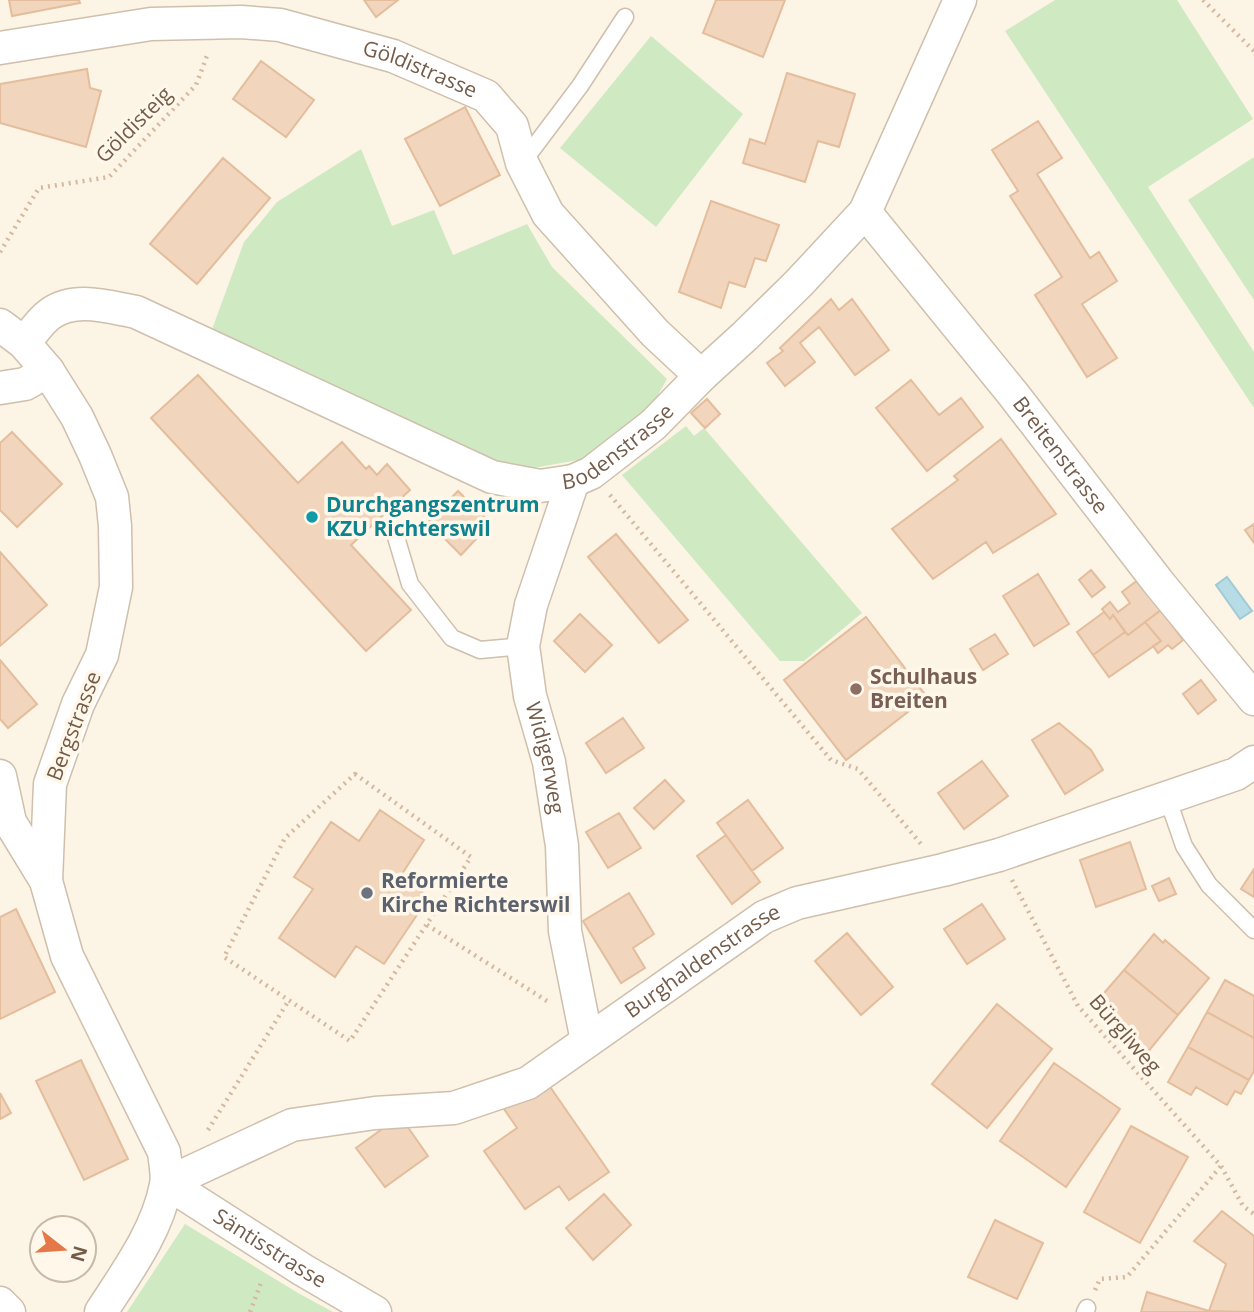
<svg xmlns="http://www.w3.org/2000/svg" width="1254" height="1312" font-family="'Open Sans',sans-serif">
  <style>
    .green { fill: #cfeac2 }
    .water { fill: #b8dce5; stroke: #9fcad7; stroke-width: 2 }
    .building { fill: #f1d5bc; stroke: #e4bd9c; stroke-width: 2 }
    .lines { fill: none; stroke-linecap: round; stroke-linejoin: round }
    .service-casing { stroke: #cfbfad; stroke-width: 19 }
    .minor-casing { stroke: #cfbfad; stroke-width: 35 }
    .path { stroke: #d6b89f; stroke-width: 4.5; stroke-dasharray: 2 5; stroke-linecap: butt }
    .service { stroke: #fff; stroke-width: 16 }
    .minor { stroke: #fff; stroke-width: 32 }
    .culture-dot { fill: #0f9aa8; stroke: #fff8ea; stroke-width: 2.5 }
    .education-dot { fill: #8d6e63; stroke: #fff8ea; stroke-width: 2.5 }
    .worship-dot { fill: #6b7280; stroke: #fff8ea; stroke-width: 2.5 }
    .labels { text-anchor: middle; stroke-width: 7; stroke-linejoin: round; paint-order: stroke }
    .street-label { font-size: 21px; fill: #745c4a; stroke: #fff8ea }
    .culture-label { font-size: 21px; font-weight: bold; fill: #0d838f; stroke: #fff8ea; text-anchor: start }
    .education-label { font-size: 21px; font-weight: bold; fill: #785e54; stroke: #fff8ea; text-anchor: start }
    .worship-label { font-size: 21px; font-weight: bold; fill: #5b616d; stroke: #fff8ea; text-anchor: start }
  </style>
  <rect width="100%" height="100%" fill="#fcf4e4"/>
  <!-- green -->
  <path class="green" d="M1055,0H1177L1253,119L1148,187L1254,352V408L1005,31Z
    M651,36L743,114L656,227L560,148Z
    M361,149L392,226L434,210L453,255L527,224L552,267L667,379L647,414L584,459L516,471L211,332L244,242L277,202Z
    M1254,157V300L1188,200Z
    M686,426L694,436L704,428L862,613L804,661H780L622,475Z
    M185,1224L298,1293L333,1312H127Z"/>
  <!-- water -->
  <path class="water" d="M1227,577L1252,611L1240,619L1216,585Z"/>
  <!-- building -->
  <path class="building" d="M9,0H79L80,3L12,16Z
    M364,0H398L376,17Z
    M716,0H785L763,57L703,33Z
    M261,61L314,100L286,137L233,99Z
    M87,69L90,88L101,91L86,147L0,123V84Z
    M787,73L855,94L839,147L818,141L805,182L743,163L750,139L765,144Z
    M465,107L500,175L440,206L405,139Z
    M1038,121L1062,158L1037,174L1090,258L1099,252L1117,281L1082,304L1117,358L1087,377L1035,295L1062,277L1010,196L1018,191L992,150Z
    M223,158L270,198L197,284L150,244Z
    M711,201L779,225L766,261L755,258L745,287L729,282L721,308L679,292Z
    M831,299L839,310L852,299L889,350L855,375L819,327L800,343L815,362L785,386L767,363L783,351L780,348Z
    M198,375L298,483L342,442L366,469L369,466L377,475L387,464L410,490L351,545L411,610L366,651L151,418Z
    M911,380L939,415L961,398L983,427L927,471L876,408Z
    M707,399L720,414L705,428L691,413Z
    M12,432L62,484L17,527L0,510V443Z
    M1001,439L1056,514L993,553L986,542L933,579L892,529L958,480L954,476Z
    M458,491L491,523L461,555L428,522Z
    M1254,524V543L1245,530Z
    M616,534L688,620L659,643L588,557Z
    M0,552L47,605L0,646Z
    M1091,570L1105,587L1092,597L1079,580Z
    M1038,574L1069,624L1034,646L1003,596Z
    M1138,580L1161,610L1128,635L1113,615L1110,619L1102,609L1110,602L1118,612L1130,603L1122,592Z
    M1161,610L1183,640L1172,649L1168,645L1158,653L1153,646L1161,641L1145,622Z
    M1104,612L1110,619L1113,615L1125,632L1093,655L1077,632Z
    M580,614L612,645L585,672L554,641Z
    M866,617L927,697L846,760L784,680Z
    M1145,622L1161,641L1109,677L1093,655L1125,632L1128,635Z
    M995,634L1008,654L983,670L970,649Z
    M0,660L37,704L8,728L0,719Z
    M1201,680L1216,700L1198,714L1183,694Z
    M623,718L644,748L606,773L586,743Z
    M1059,723L1091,750L1103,770L1065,794L1032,740Z
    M982,761L1008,796L964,829L938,793Z
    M665,780L684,801L654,829L634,808Z
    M748,800L783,848L752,871L717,823Z
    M380,810L424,840L400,877L429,897L384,964L356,946L335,977L279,938L313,889L294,877L331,822L359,841Z
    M619,813L641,848L608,868L586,832Z
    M726,835L760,882L732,904L697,856Z
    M1130,842L1146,889L1096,907L1080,860Z
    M1254,869V897L1241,889Z
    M1169,878L1176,894L1159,901L1152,886Z
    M629,893L654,934L633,948L645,968L621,983L583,921Z
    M982,904L1005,939L967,964L944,929Z
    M16,909L55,992L0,1019V917Z
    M847,933L893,987L861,1015L815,961Z
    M1154,934L1163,943L1165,940L1209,978L1178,1015L1124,970Z
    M1124,970L1178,1015L1147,1053L1128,1037L1130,1035L1122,1028L1123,1026L1114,1019L1117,1016L1098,1000Z
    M1225,980L1254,996V1038L1207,1012Z
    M997,1004L1052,1049L987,1128L932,1084Z
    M1207,1012L1254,1038V1071L1249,1080L1188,1047Z
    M1188,1047L1249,1080L1241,1094L1235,1091L1227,1105L1196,1087L1191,1095L1168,1082Z
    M81,1060L128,1159L84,1180L36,1081Z
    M1054,1063L1120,1109L1066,1187L1000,1141Z
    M546,1081L609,1172L569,1200L559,1186L525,1209L484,1151L517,1128L504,1109Z
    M0,1093L11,1113L0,1119Z
    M400,1116L428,1156L385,1187L356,1148Z
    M1131,1126L1188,1157L1140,1243L1084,1212Z
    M604,1194L631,1225L593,1260L566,1228Z
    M1222,1211L1254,1236V1312L1209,1311L1226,1264L1194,1241Z
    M995,1220L1043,1243L1017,1299L968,1277Z
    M1147,1292L1209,1311L1211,1312H1141Z"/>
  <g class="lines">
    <defs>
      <path id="service" d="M522,163L580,86L625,17
        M396,537L410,584L452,638L480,650L523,646
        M1167,797L1184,846L1209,885L1254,930
        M1085,1312L1087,1308"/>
      <g id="minor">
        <path id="s1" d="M0,48L151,24L241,22L280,25L393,56L486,96L512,126L522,163L548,214L655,333L701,376"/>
        <path id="s2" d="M865,212L1013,394L1158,582L1254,699"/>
        <path d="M0,325L24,343L48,371L77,417L95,455L112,497L115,526L116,587L102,655L78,704L50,784L46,881L67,956L164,1152C165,1162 168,1175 166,1185C157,1232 126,1273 101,1312"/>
        <path id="s3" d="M24,343C32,334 40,321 50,314C75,296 108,307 136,312L492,477L540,486L573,481L591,473L653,425L701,376L745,336L799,283L865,212L960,0"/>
        <path d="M0,388L25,384L48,371"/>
        <path id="s4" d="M573,481L531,605L523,646L530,696L549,762L562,846L565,931L587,1041"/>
        <path d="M0,776L10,822L46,881"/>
        <path id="s5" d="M167,1183L292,1125L375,1113L454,1108L528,1083L764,917L797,903L943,870L999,855L1236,774L1254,762"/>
        <path id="s6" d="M167,1183L303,1270L375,1312"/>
        <path d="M0,1303L9,1312"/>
      </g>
    </defs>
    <!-- service casing -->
    <use href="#service" class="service-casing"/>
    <!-- minor casing -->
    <use href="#minor" class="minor-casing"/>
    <!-- path -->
    <path class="path" d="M1203,0L1254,51
      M0,252L39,188L109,177L196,85L208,53
      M610,495L831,760L858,769L921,844
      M355,774L471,857L350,1041L224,957L285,838Z
      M1012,880L1078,1006L1221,1166L1243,1206L1254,1214
      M427,925L547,1001
      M208,1130L289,1000
      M1095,1290L1100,1279L1127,1277L1221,1166
      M250,1312L262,1280"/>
    <!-- service -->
    <use href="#service" class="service"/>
    <!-- minor -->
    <use href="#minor" class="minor"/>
  </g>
  <!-- markers -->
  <circle class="culture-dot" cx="312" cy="517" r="7"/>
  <circle class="education-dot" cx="856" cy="689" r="7"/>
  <circle class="worship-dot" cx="367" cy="893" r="7"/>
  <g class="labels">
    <!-- street labels -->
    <g class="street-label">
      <text dy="7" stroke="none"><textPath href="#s1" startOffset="429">Göldistrasse</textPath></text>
      <text transform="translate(134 125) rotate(-45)" y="7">Göldisteig</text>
      <text dy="7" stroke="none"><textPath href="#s3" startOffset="658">Bodenstrasse</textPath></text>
      <text dy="7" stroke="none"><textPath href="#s2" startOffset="312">Breitenstrasse</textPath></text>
      <text transform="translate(74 726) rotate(-69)" y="7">Bergstrasse</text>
      <text dy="7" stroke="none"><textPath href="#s4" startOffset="287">Widigerweg</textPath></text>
      <text dy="7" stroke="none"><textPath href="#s5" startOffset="592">Burghaldenstrasse</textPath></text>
      <text transform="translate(1125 1034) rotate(49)" y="7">Bürgliweg</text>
      <text dy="7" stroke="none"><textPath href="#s6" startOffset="122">Säntisstrasse</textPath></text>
    </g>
    <!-- culture labels -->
    <g class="culture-label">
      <text x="326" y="512">Durchgangszentrum<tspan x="326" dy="24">KZU Richterswil</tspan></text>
    </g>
    <!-- education labels -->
    <g class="education-label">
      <text x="870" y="684">Schulhaus<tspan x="870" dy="24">Breiten</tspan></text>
    </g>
    <!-- worship labels -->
    <g class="worship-label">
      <text x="381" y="888">Reformierte<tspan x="381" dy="24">Kirche Richterswil</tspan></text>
    </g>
  </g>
  <!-- north arrow -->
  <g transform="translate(63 1249) rotate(107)"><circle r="33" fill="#fff8ea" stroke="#c7baaa" stroke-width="2"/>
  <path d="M0-5L12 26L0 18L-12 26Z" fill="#e57849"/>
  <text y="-10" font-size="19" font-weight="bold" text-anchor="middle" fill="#745c4a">N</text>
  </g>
</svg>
